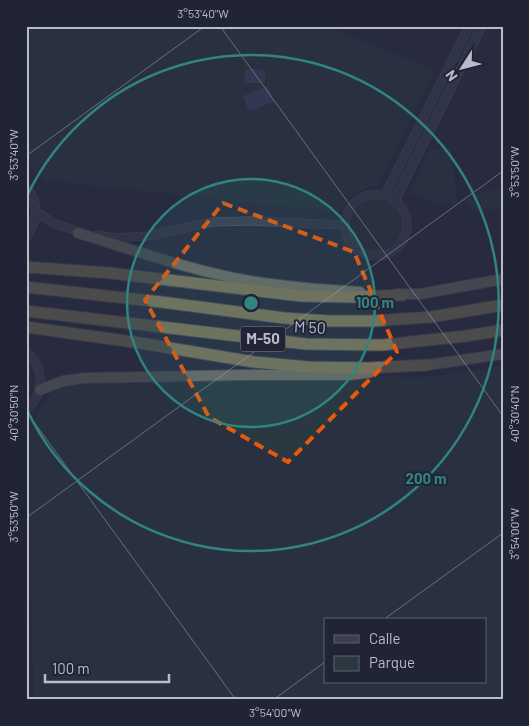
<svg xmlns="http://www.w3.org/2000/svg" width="529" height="726" font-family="Barlow,sans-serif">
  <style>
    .green { fill: #2a3941; fill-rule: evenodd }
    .water { fill: #3f4668 }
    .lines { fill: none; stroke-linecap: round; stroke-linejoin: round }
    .tertiary-casing { stroke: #545767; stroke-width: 9 }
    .trunk-casing { stroke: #434757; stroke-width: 12 }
    .motorway-casing { stroke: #434757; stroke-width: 13 }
    .tertiary { stroke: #3c3f50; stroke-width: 8 }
    .trunk { stroke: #686864; stroke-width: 10 }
    .motorway { stroke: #767159; stroke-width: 11 }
    .marked { fill: none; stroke: #e8590c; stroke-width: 4; stroke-dasharray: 10 6; stroke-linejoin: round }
    .ticks { fill: none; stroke: #b9bbca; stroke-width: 1; stroke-opacity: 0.45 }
    .ring { fill: none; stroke: #318480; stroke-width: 2.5 }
    .labels { text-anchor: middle; stroke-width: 4; stroke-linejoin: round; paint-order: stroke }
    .shield { fill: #202435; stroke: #8b8e9d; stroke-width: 1 }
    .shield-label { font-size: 15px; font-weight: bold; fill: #b9bbca }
    .street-label { font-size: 16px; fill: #b9bbca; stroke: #202435 }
    .centre { fill: #318480; stroke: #202435; stroke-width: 2.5 }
    .ring-label { font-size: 15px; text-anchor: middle; font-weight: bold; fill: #318480; stroke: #202435; stroke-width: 4; stroke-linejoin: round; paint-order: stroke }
    .neatline { fill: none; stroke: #b9bbca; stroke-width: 2 }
    .ticks-label { font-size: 12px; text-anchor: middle; fill: #b9bbca }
  </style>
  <rect width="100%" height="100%" fill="#282c40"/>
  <!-- green -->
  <path class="green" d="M28,26H320L338,31L436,71L379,185C358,189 351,194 339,212L45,180L28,166L26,32Z
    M474,26H478L460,62L457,60Z
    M449,77L452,79L395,193L391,192Z
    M451,147L457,203H434L411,193L428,151Z
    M503,188V209L477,211L465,203L474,194Z
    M350 225a27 27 0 1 1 54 0a27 27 0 1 1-54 0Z
    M26,363C35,374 33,387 26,398Z
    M503,365V700H34L27,444L34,421L50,396L51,384L63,381L350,375L419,378L482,370ZM325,620H485V682H325Z"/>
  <!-- water -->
  <path class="water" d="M245,69L265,70V83H245Z
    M268,86L274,102L249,111L243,96Z"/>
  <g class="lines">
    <defs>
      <path id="tertiary" d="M26,186C39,203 39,220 26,237
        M345 225a31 31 0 1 1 62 0a31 31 0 1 1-62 0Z
        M385,195L469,26
        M395,201L482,26
        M37,212L53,223L83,233
        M97,235L113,238L148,236L212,222L251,221L345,225
        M26,351C45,368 45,393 26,410"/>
      <path id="trunk" d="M78,233C134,250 192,271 250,281C287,287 323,290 360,292
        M397,294H420L503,279
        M421,366L503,354
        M40,390L63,381L85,378L247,375H350L374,372"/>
      <path id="motorway" d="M26,267L110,273L301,296L352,297L403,295
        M26,287L161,302L284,318L329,321H373L431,317L503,305
        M26,311L306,344L382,345L466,336L503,330
        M26,327L140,343L254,362L308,367L368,368L427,365"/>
    </defs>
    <!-- tertiary casing -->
    <use href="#tertiary" class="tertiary-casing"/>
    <!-- trunk casing -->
    <use href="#trunk" class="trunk-casing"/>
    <!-- motorway casing -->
    <use href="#motorway" class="motorway-casing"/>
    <!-- tertiary -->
    <use href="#tertiary" class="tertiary"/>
    <!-- trunk -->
    <use href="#trunk" class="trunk"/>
    <!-- motorway -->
    <use href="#motorway" class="motorway"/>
  </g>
  <!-- marked area -->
  <path d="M0 0H529V726H0ZM223,203L354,252L397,352L288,462L209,417L145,300Z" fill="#282c40" fill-opacity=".55" fill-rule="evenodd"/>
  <path class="marked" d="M223,203L354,252L397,352L288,462L209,417L145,300Z"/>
  <!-- ticks -->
  <path class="ticks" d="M220,26L503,416M26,156L205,26M26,411L236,700M26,518L503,171M383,620L503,533M273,700L325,662"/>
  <!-- distance rings -->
  <circle cx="251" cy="303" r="124" fill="#318480" fill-opacity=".12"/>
  <g class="ring">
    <circle cx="251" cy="303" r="124"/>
    <path d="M27 196A248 248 0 1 1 27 410"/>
  </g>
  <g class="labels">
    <!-- shield labels -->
    <rect class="shield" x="240.5" y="326.5" width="45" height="25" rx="4"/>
    <g class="shield-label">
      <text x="263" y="344">M-50</text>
    </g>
    <!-- street labels -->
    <g class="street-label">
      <text transform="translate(310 327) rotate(3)" y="6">M 50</text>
    </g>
  </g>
  <circle cx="251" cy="303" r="8" class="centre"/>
  <g class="ring-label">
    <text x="375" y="308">100 m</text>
    <text x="426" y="484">200 m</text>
  </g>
  <!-- border -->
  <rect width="529" height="726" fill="none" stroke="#202435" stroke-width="55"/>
  <!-- legend -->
  <rect x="324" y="618" width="162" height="65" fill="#202435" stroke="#5d6071"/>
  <rect x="334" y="635" width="25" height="8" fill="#3c3f50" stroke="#5d6071"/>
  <text x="369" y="644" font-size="15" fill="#b9bbca">Calle</text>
  <rect x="334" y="656" width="25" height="15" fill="#2a3941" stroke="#5d6071"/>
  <text x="369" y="668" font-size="15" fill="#b9bbca">Parque</text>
  <!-- north arrow -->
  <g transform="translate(462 68) rotate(234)" stroke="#202435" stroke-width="4" paint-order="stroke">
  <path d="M0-4L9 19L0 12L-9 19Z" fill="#b9bbca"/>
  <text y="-8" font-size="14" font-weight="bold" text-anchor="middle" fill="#b9bbca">N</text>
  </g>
  <!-- scale -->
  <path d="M45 674v8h124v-8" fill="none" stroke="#b9bbca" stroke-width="2.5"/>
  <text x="52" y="674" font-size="15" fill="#b9bbca" stroke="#202435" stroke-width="4" paint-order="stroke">100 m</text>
  <rect x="28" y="28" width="474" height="670" class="neatline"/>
  <g class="ticks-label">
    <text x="203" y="18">3°53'40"W</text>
    <text transform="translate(14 155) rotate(-90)" y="4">3°53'40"W</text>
    <text transform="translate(515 172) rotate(-90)" y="4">3°53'50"W</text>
    <text transform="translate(14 413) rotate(-90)" y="4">40°30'50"N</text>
    <text transform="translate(515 414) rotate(-90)" y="4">40°30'40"N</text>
    <text transform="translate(14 517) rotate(-90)" y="4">3°53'50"W</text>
    <text transform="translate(515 534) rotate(-90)" y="4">3°54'00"W</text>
    <text x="275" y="717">3°54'00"W</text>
  </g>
</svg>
